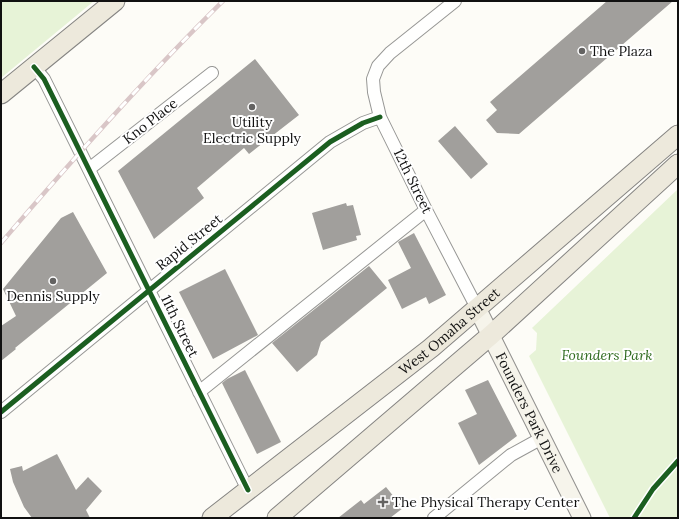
<svg xmlns="http://www.w3.org/2000/svg" width="679" height="519" font-family="Lora,serif">
  <style>
    .green { fill: #e7f3d7 }
    .building { fill: #a19f9c }
    .lines { fill: none; stroke-linecap: round; stroke-linejoin: round }
    .minor-casing { stroke: #979795; stroke-width: 14 }
    .secondary-casing { stroke: #8e8d8b; stroke-width: 19 }
    .primary-casing { stroke: #858482; stroke-width: 21 }
    .minor { stroke: #fffffe; stroke-width: 12 }
    .secondary { stroke: #f6f4eb; stroke-width: 17 }
    .primary { stroke: #ede9dc; stroke-width: 19 }
    .rail-casing { stroke: #d9c6c7; stroke-width: 4.5 }
    .rail { stroke: #fff; stroke-width: 3; stroke-dasharray: 9; stroke-linecap: butt }
    .cycleway-casing { stroke: #fff; stroke-width: 8 }
    .cycleway { stroke: #1b5e20; stroke-width: 5 }
    .poi-dot { fill: #646362; stroke: #fff; stroke-width: 1.5 }
    .labels { text-anchor: middle; stroke-width: 4; stroke-linejoin: round; paint-order: stroke }
    .poi-label { font-size: 14px; fill: #111; stroke: #fff; text-anchor: start }
    .street-label { font-size: 14px; fill: #111; stroke: #fff }
    .park-label { font-size: 14px; font-style: italic; fill: #2f6b1f; stroke: #fff }
  </style>
  <rect width="100%" height="100%" fill="#fdfcf7"/>
  <!-- green -->
  <path class="green" d="M1,1H94L1,78Z
    M678,189V518H610L529,356L536,350L537,333L532,328Z"/>
  <!-- building -->
  <path class="building" d="M607,1H673L519,134L497,133L486,120L497,110L490,102Z
    M255,59L299,115L249,154L244,148L197,188L204,198L154,239L118,171Z
    M455,126L488,164L471,179L438,141Z
    M346,203L347,206L353,205L361,235L356,236L357,240L323,250L312,213Z
    M73,212L107,273L15,348L16,349L1,361V326L16,316L3,289L61,218Z
    M414,233L446,295L429,304L426,297L402,309L388,280L411,268L398,242Z
    M369,266L387,288L321,342L317,355L297,372L272,343Z
    M225,269L258,335L213,359L179,292Z
    M245,370L281,442L257,454L222,383L227,379Z
    M488,380L517,436L479,465L458,423L477,414L465,390Z
    M57,454L76,490L88,477L102,491L86,510L90,518H32L24,507L13,482L10,469L22,466L23,471Z
    M386,487L403,508L390,518H338L361,500L364,504Z"/>
  <g class="lines">
    <defs>
      <path id="minor" d="M455,1L390,53L378,66L373,79L374,92L380,117L426,210L477,308
        M34,67L44,79L248,490
        M89,169L212,73
        M199,392L426,210
        M1,412L330,142L363,123L380,117
        M434,518L511,455L542,438"/>
      <g id="secondary">
        <path id="s1" d="M477,308L582,518"/>
      </g>
      <g id="primary">
        <path d="M1,94L115,1"/>
        <path id="s2" d="M212,518L431,348L678,135"/>
        <path d="M277,518L491,335L678,164"/>
      </g>
    </defs>
    <!-- minor casing -->
    <use href="#minor" class="minor-casing"/>
    <!-- secondary casing -->
    <use href="#secondary" class="secondary-casing"/>
    <!-- primary casing -->
    <use href="#primary" class="primary-casing"/>
    <!-- minor -->
    <use href="#minor" class="minor"/>
    <!-- secondary -->
    <use href="#secondary" class="secondary"/>
    <!-- primary -->
    <use href="#primary" class="primary"/>
    <defs>
      <path id="rail" d="M1,243C72,160 145,78 223,1"/>
    </defs>
    <!-- rail casing -->
    <use href="#rail" class="rail-casing"/>
    <!-- rail -->
    <use href="#rail" class="rail"/>
    <defs>
      <path id="cycleway" d="M34,67L44,79L248,490
        M1,412L330,142L363,123L380,117
        M634,518L653,489L678,461"/>
    </defs>
    <!-- cycleway casing -->
    <use href="#cycleway" class="cycleway-casing"/>
    <!-- cycleway -->
    <use href="#cycleway" class="cycleway"/>
  </g>
  <!-- markers -->
  <g class="poi-dot">
    <circle cx="582" cy="51" r="4"/>
    <circle cx="252" cy="107" r="4"/>
    <circle cx="53" cy="281" r="4"/>
    <path d="M381 496h4v4h4v4h-4v4h-4v-4h-4v-4h4z"/>
  </g>
  <g class="labels">
    <!-- poi labels -->
    <g class="poi-label">
      <text x="590" y="56">The Plaza</text>
      <text x="252" y="127" text-anchor="middle">Utility<tspan x="252" dy="16">Electric Supply</tspan></text>
      <text x="53" y="301" text-anchor="middle">Dennis Supply</text>
      <text x="392" y="507">The Physical Therapy Center</text>
    </g>
    <!-- street labels -->
    <g class="street-label">
      <text transform="translate(150 121) rotate(-38)" y="5">Kno Place</text>
      <text transform="translate(413 181) rotate(64)" y="5">12th Street</text>
      <text transform="translate(189 242) rotate(-39)" y="5">Rapid Street</text>
      <text transform="translate(180 326) rotate(64)" y="5">11th Street</text>
      <text dy="5" stroke="none"><textPath href="#s2" startOffset="302">West Omaha Street</textPath></text>
      <text dy="5" stroke="none"><textPath href="#s1" startOffset="117">Founders Park Drive</textPath></text>
    </g>
    <!-- park labels -->
    <g class="park-label">
      <text x="607" y="360">Founders Park</text>
    </g>
  </g>
  <!-- border -->
  <rect width="679" height="519" fill="none" stroke="#111111" stroke-width="4"/>
</svg>
